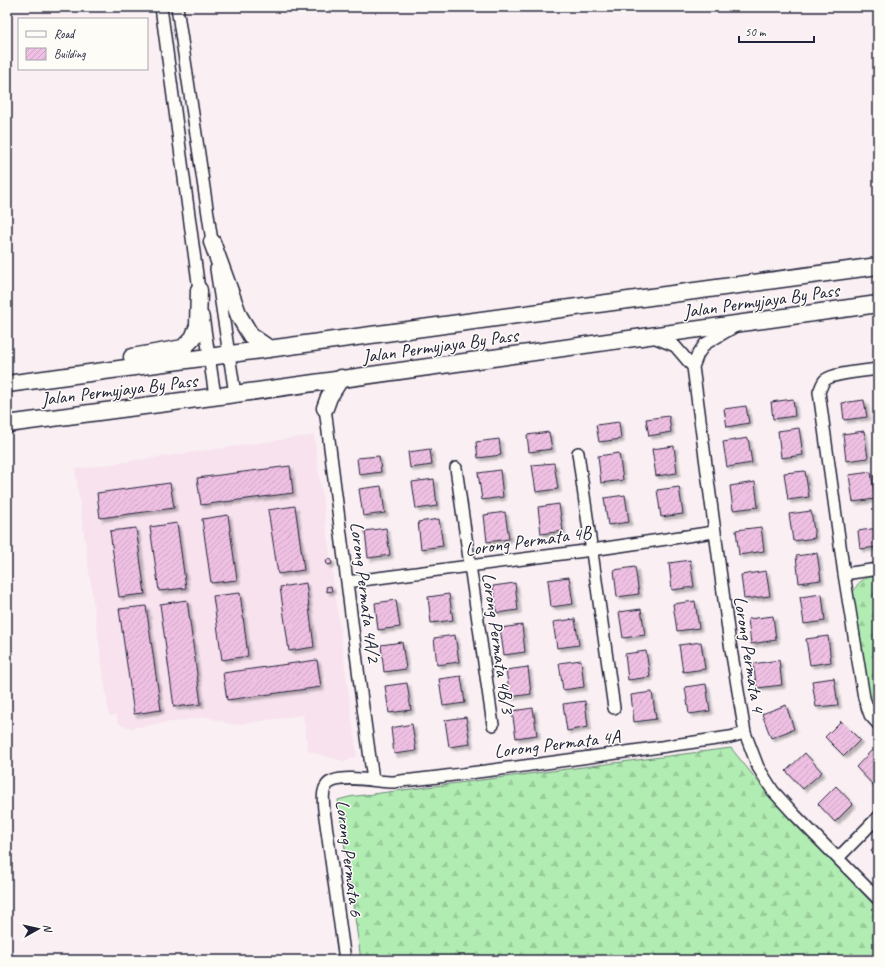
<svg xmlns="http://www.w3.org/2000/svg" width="885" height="967" font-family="Caveat,sans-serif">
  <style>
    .built { fill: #f7e2ee }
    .forest { fill: url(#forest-firs); stroke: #6a8876 }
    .building { fill: url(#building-hatch); stroke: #22223b; filter: url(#shadow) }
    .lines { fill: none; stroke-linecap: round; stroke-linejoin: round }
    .street-casing { stroke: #22223b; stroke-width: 14 }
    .secondary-casing { stroke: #22223b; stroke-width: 19 }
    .street { stroke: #fdfcf7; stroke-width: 11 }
    .secondary { stroke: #fdfcf7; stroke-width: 16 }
    .labels { text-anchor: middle; stroke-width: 3; stroke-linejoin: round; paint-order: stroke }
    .street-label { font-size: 19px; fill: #22223b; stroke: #fdfcf7 }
  </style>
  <defs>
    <pattern id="forest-firs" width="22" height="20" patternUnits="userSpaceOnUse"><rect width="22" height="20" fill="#b1edb2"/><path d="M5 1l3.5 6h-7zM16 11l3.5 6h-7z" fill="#98cb9a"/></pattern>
    <pattern id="building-hatch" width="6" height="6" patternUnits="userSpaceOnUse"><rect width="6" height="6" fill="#efc0e3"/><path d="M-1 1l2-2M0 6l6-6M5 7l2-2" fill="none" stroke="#cda5c4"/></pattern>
    <filter id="shadow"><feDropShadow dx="3" dy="3" stdDeviation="1" flood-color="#0004"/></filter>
  </defs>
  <rect width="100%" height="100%" fill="#faf0f3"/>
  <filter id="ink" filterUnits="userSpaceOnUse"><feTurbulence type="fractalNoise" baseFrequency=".025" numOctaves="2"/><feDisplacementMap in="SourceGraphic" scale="8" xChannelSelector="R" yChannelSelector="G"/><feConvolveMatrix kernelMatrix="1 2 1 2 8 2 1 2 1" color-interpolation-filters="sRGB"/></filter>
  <g filter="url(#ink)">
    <!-- built -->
    <path class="built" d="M314,435L357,756L345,762L308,751L303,715L234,725L206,717L131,728L121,725L118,722L116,715L109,716L75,469Z"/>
    <!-- forest -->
    <path class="forest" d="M878,576V717L876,715L865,688L851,597C858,581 861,578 878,576Z
      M731,748L773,800L878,909V960H361L338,800L349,797Z"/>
    <!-- building -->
    <path class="building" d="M793,399L795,416L773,419L771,402Z
      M864,400L867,417L844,420L842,403Z
      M746,406L749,423L727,427L724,409Z
      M669,416L671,432L649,436L646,419Z
      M619,422L621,439L599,442L596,425Z
      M799,428L803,455L781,458L778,431Z
      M864,431L868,458L846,461L843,434Z
      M549,432L552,449L529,452L527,435Z
      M748,438L752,463L727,467L723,442Z
      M499,439L501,455L478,458L476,442Z
      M674,446L677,473L656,476L652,449Z
      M430,449L432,465L410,468L408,452Z
      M619,453L623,480L601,483L598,456Z
      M379,456L381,472L359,475L357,458Z
      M554,463L558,489L536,492L532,465Z
      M290,466L293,493L201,505L197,478Z
      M500,470L503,497L482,500L478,473Z
      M805,471L809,497L788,500L784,473Z
      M871,472L875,499L853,502L849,475Z
      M434,479L437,506L416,509L412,482Z
      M755,482L758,507L733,510L730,486Z
      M170,483L174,508L100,518L97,493Z
      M381,486L385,513L363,516L359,489Z
      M679,487L683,514L661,517L657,490Z
      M625,495L629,522L608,525L604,498Z
      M559,504L563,531L541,534L538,507Z
      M295,506L304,570L278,574L268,510Z
      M811,511L815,538L793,541L789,514Z
      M505,512L509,539L487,542L484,515Z
      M228,515L237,580L211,583L202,519Z
      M439,519L443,546L421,549L418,522Z
      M177,523L186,588L159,591L150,527Z
      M761,527L764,551L739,555L736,530Z
      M136,528L145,594L119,597L110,531Z
      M386,528L390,555L368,558L365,531Z
      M878,528V547L860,549L858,531Z
      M817,553L821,580L799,583L796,556Z
      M331,559L332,564L327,565L326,560Z
      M690,560L694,587L672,590L669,563Z
      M635,567L639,594L617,597L614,570Z
      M766,571L770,596L744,599L741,575Z
      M569,577L573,604L551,607L548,580Z
      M306,583L314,647L289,651L280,587Z
      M515,583L518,610L497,613L493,586Z
      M331,586L332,591L327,592L326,587Z
      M240,593L248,656L222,660L213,596Z
      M449,594L453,620L431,623L428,597Z
      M822,594L825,621L804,624L800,597Z
      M187,600L201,704L174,707L160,604Z
      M396,600L400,627L378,630L375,603Z
      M695,601L699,628L677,631L673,604Z
      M146,606L161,710L134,714L119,609Z
      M641,609L645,635L623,638L619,612Z
      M773,616L776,640L751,644L748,619Z
      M575,619L579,645L557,648L553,622Z
      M522,625L525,652L504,655L500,628Z
      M455,635L459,662L437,665L434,638Z
      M828,636L831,662L810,665L806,639Z
      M402,642L406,669L384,672L381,645Z
      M701,642L705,669L683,672L679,645Z
      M646,651L650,677L628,680L625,654Z
      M317,660L321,687L227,700L223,673Z
      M581,660L584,687L563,690L559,663Z
      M779,660L782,685L757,688L753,664Z
      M528,667L531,694L510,697L506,670Z
      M461,676L465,703L443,706L439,679Z
      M834,678L838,705L816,707L812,681Z
      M407,683L411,710L389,713L385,686Z
      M706,684L710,711L689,714L685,687Z
      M652,692L656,719L634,722L631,695Z
      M585,701L588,727L567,731L563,704Z
      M786,705L794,729L771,738L762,714Z
      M533,708L537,735L516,738L512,711Z
      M466,717L470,744L449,747L445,720Z
      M841,721L860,740L844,756L825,737Z
      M412,724L416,751L394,754L391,728Z
      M871,751L878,758V783L874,786L856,767Z
      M805,753L822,772L803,789L786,771Z
      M836,786L853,804L835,822L818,804Z
      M878,844V859L871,851Z"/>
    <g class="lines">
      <defs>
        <path id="street" d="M161,7L200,297
          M177,7L213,248
          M216,269L235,394
          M203,316L215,396
          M734,327L705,344L698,354L693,367L729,637L745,733L758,767L773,791L794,814L878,899
          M651,336L675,346L693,367
          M878,369C866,371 833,373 825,380C822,383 821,388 819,392L844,574L864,698L870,715L878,724
          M325,408L361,693L373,780
          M578,453L614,708
          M456,468L493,725
          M844,574L878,569
          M347,582L592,550L714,532
          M838,858L878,817
          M345,960L324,810C323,799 321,785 333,781C348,775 377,782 394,782C400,781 406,780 412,780C518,768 624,752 730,737L745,733"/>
        <path id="secondary" d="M212,242L239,316L251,336L270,349
          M132,357L183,348L193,338L198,326L199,290
          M7,384L209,357L878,266
          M325,408L329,397L341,378
          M7,424L235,394L878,304"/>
      </defs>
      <!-- street casing -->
      <use href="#street" class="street-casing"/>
      <!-- secondary casing -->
      <use href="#secondary" class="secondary-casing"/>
      <!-- street -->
      <use href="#street" class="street"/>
      <!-- secondary -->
      <use href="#secondary" class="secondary"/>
    </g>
  </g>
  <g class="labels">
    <!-- street labels -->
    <g class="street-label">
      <text transform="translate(761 300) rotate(-8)" y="7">Jalan Permyjaya By Pass</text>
      <text transform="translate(440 345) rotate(-8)" y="7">Jalan Permyjaya By Pass</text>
      <text transform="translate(119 389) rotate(-7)" y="7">Jalan Permyjaya By Pass</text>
      <text transform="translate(528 540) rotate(-8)" y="7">Lorong Permata 4B</text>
      <text transform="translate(366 592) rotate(83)" y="7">Lorong Permata 4A/2</text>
      <text transform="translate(499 643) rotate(82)" y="7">Lorong Permata 4B/3</text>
      <text transform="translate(750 654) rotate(81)" y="7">Lorong Permata 4</text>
      <text transform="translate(557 743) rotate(-7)" y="7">Lorong Permata 4A</text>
      <text transform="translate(350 858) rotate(83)" y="7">Lorong Permata 6</text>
    </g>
  </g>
  <!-- margin -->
  <rect width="885" height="967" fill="none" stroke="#fdfcf7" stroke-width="24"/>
  <rect x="12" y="12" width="861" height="943" fill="none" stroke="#22223b" stroke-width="1.5" filter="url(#ink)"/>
  <!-- legend -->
  <rect x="18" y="18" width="130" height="52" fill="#fdfcf7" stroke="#a5a5ac"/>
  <rect x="26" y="31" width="20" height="6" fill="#fdfcf7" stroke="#a5a5ac"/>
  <text x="54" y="38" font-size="12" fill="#22223b">Road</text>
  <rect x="26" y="48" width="20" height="12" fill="url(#building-hatch)" stroke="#a5a5ac"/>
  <text x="54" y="58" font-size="12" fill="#22223b">Building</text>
  <!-- north arrow -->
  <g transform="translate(38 929) rotate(82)" stroke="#fdfcf7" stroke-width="3" paint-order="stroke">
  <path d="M0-3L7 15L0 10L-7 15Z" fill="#22223b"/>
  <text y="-6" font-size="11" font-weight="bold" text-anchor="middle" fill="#22223b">N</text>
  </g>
  <!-- scale -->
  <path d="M739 36v6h75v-6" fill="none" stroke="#22223b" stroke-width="2"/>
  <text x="745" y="36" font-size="12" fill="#22223b" stroke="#fdfcf7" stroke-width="3" paint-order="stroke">50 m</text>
</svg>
